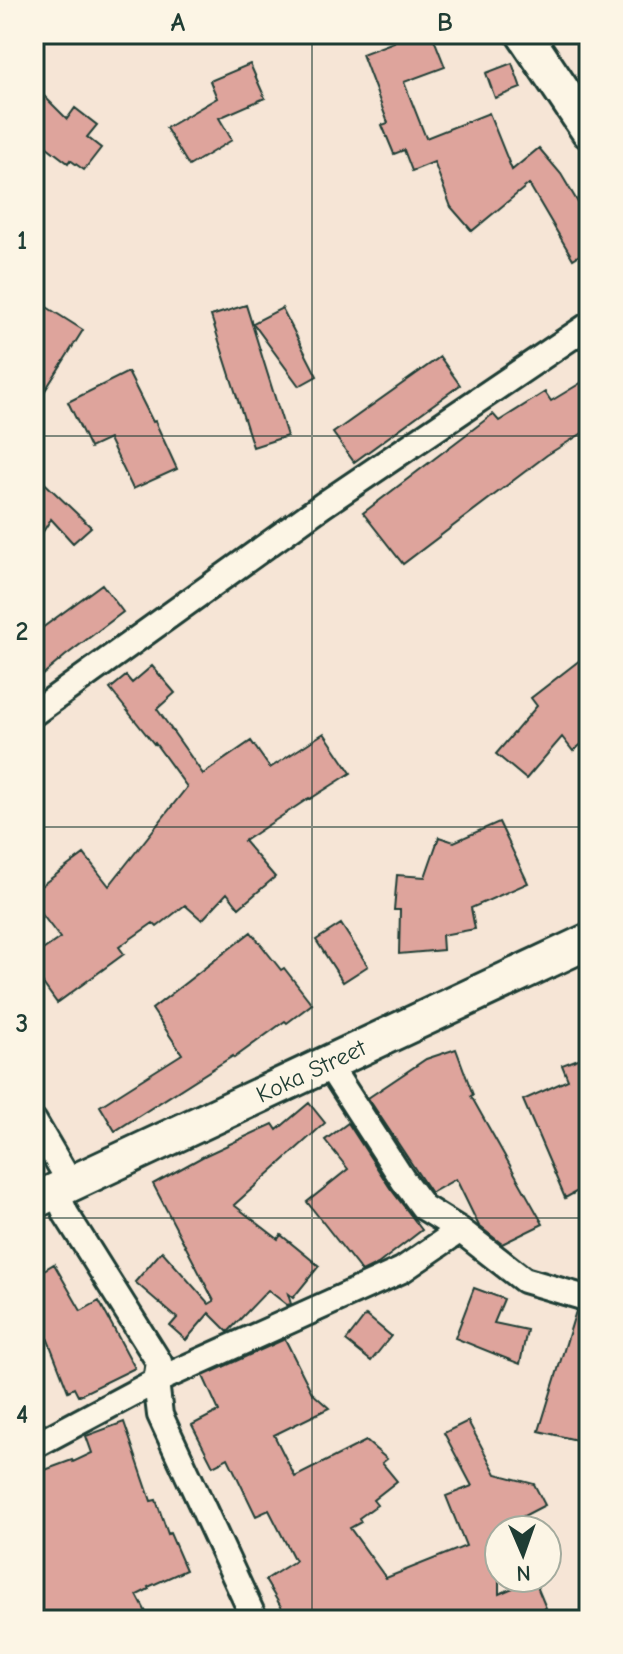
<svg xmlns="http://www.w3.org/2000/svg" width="623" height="1654" font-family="'Comic Neue',sans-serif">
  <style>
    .building { fill: #dea49c; stroke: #1f3d34; stroke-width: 2 }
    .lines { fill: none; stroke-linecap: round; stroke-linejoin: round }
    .street-casing { stroke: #1f3d34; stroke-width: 30 }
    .secondary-casing { stroke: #1f3d34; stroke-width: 40 }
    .street { stroke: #fcf5e5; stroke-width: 24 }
    .secondary { stroke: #fcf5e5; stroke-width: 34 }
    .grid { fill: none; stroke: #1f3d34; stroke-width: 2; stroke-opacity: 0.55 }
    .labels { text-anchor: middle; stroke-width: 7; stroke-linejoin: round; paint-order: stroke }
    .street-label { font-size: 24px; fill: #1f3d34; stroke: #fcf5e5 }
    .neatline { fill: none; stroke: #1f3d34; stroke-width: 3 }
    .grid-label { font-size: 26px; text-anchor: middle; font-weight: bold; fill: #1f3d34 }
  </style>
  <rect width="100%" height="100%" fill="#f6e5d6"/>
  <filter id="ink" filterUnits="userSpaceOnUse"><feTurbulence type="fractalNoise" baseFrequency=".0125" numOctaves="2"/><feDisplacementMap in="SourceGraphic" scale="16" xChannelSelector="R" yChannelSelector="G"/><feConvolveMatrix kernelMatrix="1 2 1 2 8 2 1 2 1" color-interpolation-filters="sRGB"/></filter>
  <g filter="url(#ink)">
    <!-- building -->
    <path class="building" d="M390,34H432L445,67L404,82L426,138L489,113L512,170L539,148L561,174L589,221V249L573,259L529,184L472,231L451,207L434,162L412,171L404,150L394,154L382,125L388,123L362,54L394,42Z
      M512,63L521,88L495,98L486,73Z
      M250,64L265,98L219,118L232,140L189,166L166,128L217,98L210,81Z
      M34,86L67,119L75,108L97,125L87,137L101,148L84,170L70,160L68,163L34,137Z
      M34,299L83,330L34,408Z
      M246,305L287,436L253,447L211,316Z
      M282,308L317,376L299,386L253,323Z
      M440,357L460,385L354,462L333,433Z
      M128,372L153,422L155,421L177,469L133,489L109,439L90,448L68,402Z
      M589,378V429L547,455L403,564L363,513L493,414L499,421L545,392L551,401Z
      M34,473L91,527L73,543L51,519L34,546Z
      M102,584L123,612L65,656L34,682V634Z
      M589,653V738L573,751L562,737L526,779L496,754L537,706L531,698Z
      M152,666L175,693L157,709L203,774L251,741L270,768L324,733L351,773L310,799L309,798L244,841L275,877L239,908L227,893L202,920L185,905L157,927L153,923L119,947L124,954L57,1003L34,971V956L60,938L34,904V891L84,854L109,886L187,787L155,743L154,744L110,689L126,676L132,683Z
      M499,822L528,883L471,908L475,929L442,935L443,950L399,954L400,910H394L397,875L425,877L439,837L454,842Z
      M341,924L368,966L343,982L316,940Z
      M251,932L281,970L284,968L312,1004L287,1023L285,1021L234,1058L233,1056L115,1131L100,1106L182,1054L152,1009Z
      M456,1049L473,1095L471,1096L543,1224L502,1244L479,1226L456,1179L431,1193L368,1098L426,1059Z
      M589,1055V1185L565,1198L523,1100L568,1080L562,1065Z
      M309,1103L325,1123L234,1205L278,1239L281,1235L319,1266L293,1298L288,1294L291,1304L287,1305L268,1290L228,1332L209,1313L186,1340L170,1326L177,1318L135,1282L162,1251L209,1304L214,1301L153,1184L204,1156L273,1124L277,1130Z
      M348,1123L390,1188L422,1230L378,1264L362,1272L307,1202L348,1169L325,1140Z
      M54,1264L81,1311L99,1301L135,1368L78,1396L74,1388L68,1391L34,1304V1276Z
      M474,1288L504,1299L494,1323L527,1330L520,1364L455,1338Z
      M576,1311L589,1314V1443L539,1431Z
      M366,1315L391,1336L371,1361L346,1341Z
      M285,1339L312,1393L329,1408L274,1435L295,1477L366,1441L387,1459L382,1463L397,1481L373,1500L377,1505L359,1518L361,1522L350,1528L386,1578L466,1546L446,1496L472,1486L444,1433L468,1421L496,1474L534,1484L545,1505L516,1520L520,1530H499V1594L534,1579L546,1608L518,1620H289L265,1580L295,1561L269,1510L256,1516L228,1458L213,1466L192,1425L219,1411L203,1376Z
      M124,1422L151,1501L156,1500L168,1534L170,1533L186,1570L148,1587L149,1589L137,1595L150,1620H34V1474L72,1460L73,1462L92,1453L86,1436Z"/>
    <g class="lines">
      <defs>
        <path id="street" d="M34,713L323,505L589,325
          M328,1064L403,1180L423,1207L460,1230
          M34,1121L71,1184
          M56,1191L66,1214L159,1362L156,1381L160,1415L255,1620
          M34,1446L156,1381L402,1270L460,1230L524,1280L589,1299"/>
        <path id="secondary" d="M524,34L589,131
          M34,1201L589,941"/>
      </defs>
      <!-- street casing -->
      <use href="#street" class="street-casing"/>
      <!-- secondary casing -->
      <use href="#secondary" class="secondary-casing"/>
      <!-- street -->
      <use href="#street" class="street"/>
      <!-- secondary -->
      <use href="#secondary" class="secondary"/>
    </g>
  </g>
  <!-- grid -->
  <path class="grid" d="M312,34V1620M34,436H589M34,827H589M34,1218H589"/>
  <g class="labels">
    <!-- street labels -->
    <g class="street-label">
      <text transform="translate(311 1071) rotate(-25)" y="8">Koka Street</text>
    </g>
  </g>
  <!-- margin -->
  <rect width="623" height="1654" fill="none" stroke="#fcf5e5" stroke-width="88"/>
  <!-- north arrow -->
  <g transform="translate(523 1554) rotate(178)"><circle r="38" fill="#fcf5e5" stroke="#a4ab9e" stroke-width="2"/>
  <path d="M0-6L14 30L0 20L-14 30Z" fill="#1f3d34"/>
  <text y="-12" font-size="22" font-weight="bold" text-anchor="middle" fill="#1f3d34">N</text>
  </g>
  <rect x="44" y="44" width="535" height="1566" class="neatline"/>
  <g class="grid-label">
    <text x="178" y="31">A</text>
    <text x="445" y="31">B</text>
    <text x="22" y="249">1</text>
    <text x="22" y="640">2</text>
    <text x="22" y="1032">3</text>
    <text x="22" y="1423">4</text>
  </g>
</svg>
